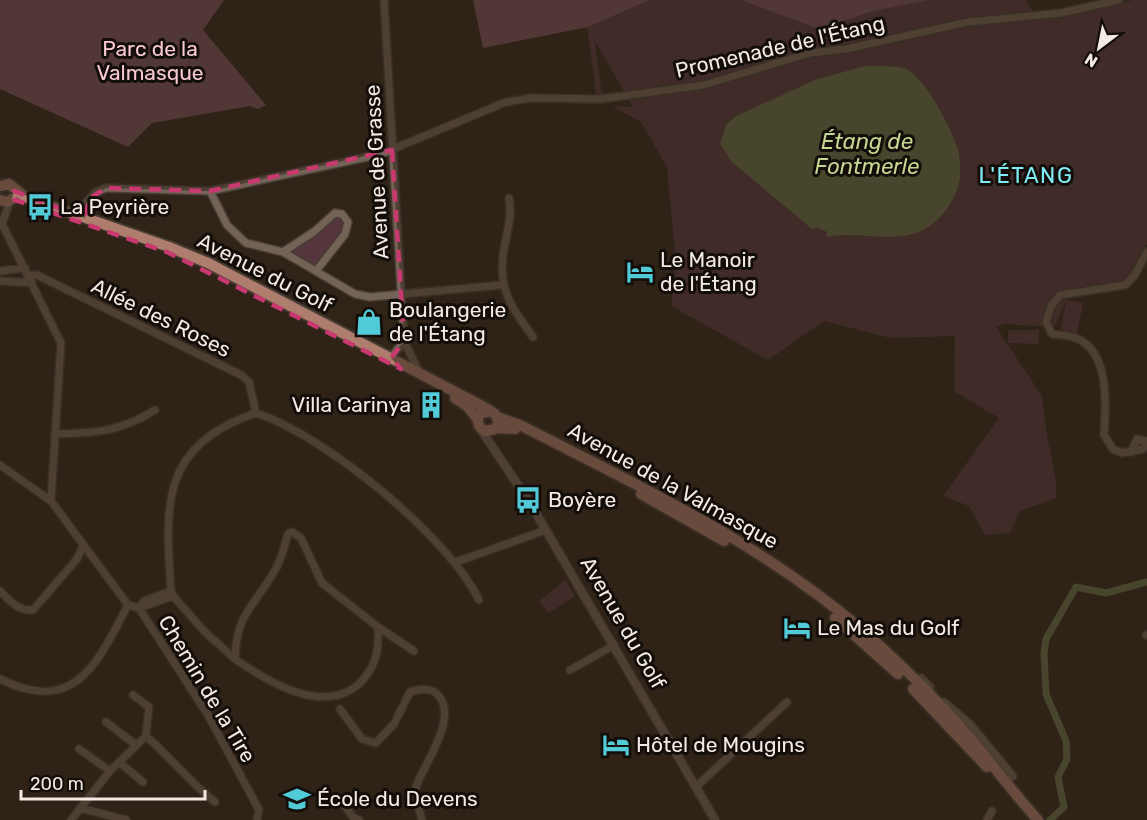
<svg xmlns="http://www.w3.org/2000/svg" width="1147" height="820" font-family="Rubik,sans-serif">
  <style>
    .green { fill: #54363c }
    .forest { fill: #7b5059 }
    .water { fill: #677048 }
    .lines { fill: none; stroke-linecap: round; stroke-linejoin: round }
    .canal { stroke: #677048; stroke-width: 7 }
    .minor-casing { stroke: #483d34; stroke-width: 10 }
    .tertiary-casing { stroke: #483d34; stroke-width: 11 }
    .primary-casing { stroke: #483d34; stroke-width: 14 }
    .minor { stroke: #736356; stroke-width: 7 }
    .tertiary { stroke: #736356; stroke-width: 8 }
    .primary { stroke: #af7d6d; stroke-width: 10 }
    .marked { fill: none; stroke: #c9386f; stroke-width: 4.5; stroke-dasharray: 12 8; stroke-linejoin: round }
    .labels { text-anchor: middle; stroke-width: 6; stroke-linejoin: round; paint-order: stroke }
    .street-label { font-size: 21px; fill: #f3eae3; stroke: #130e09 }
    .park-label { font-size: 21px; fill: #f9cad3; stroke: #130e09 }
    .poi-label { font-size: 21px; fill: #f3eae3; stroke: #130e09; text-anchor: start }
    .water-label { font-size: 22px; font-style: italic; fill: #c6d693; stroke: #130e09 }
    .neighbourhood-label { font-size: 22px; letter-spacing: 1.5px; fill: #81ecf7; stroke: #130e09 }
  </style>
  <rect width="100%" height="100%" fill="#302317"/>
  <!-- green -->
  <path class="green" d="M650,0H741L764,8L917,0H1026L1038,20L1133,0H1147V244L1123,289L1067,297L1066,300L1083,303L1077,334L1061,330L1066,300L1054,327L1005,324L996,327L1042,396L1047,436L1056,481V498L1020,511L1010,533L985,535L969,506L943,496L999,418L954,391L955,336L891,338L824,321L768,360L671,306L676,264L667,167L641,122L612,106L633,107L595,41L602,95H596L586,18L593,25Z
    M336,216H343L345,221L342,232L315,267L290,252Z
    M1008,330H1039L1038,344L1008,343Z
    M565,580L575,596L549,613L539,601Z"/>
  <!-- forest -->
  <path class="forest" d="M0,0H224L203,30L266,105L258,109L250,106L152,123L128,147L0,89Z
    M473,0H650L588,27L483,48Z
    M741,0H929L873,11L819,29Z"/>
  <!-- water -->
  <path class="water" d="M865,66C877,67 895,65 906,69C925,77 955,134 959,153C960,160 960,169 960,176C959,192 948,210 937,220C905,250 864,229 827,237V232L817,227L812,229L732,162L720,144L726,125L736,116L815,80Z"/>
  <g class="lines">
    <!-- canal -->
    <path class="canal" d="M1050,820L1064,807L1058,777L1067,759L1066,741L1046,694L1044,653L1046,639L1076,587L1106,593L1147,582"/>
    <defs>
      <path id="minor" d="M384,0L404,341L419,372
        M210,191L227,225L246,243L283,252L355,294L370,297L502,285
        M509,198C512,214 508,228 505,244C496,286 509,304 533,337
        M75,214L96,192L106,188L210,191L381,154L506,102L532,98L600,99L704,85L810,53L846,49L968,22L1061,13L1119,0
        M89,219V199
        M0,223L2,224L10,201
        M2,224L61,343L51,501L128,605L139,608L208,715L259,810L257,820
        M283,252L315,231L335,213L342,214L348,222L345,234L316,271
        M0,271L25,268
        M28,275H37L241,375L249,382L256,413
        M0,281L32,283
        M391,358L404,341
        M55,434C95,433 120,432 155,410
        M1131,452L1137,439L1146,441L1143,449L1122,453L1113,449L1104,435C1106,406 1110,351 1076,338C1069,335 1060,335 1052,334L1046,322L1051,306L1060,295L1125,285L1134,276L1147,252
        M0,465L51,501
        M456,562L546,530
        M0,591C10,601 18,611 33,610L77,559L83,546
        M171,591C165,505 160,446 256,413C324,435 448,536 479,600
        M171,591L173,596L139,608L144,601Z
        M173,596L205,632L235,659C236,613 255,606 275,570C282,559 284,546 288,534L292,532L301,538L322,583L378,627C379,649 377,665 361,682C325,717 268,682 235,659
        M378,627L414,651
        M1146,635H1147
        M570,670L614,645
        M921,678L930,687
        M0,679C75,716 97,664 128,605
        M133,695L149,707L146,736
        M944,702L970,724L1013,776L1005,783
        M340,709L362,739L376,743L394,724L410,692C418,689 428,687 436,693C461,714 425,763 417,784C413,795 419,809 422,820
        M106,722L136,745
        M79,749L110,771
        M119,762L143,782
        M696,787L787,702
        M339,798L353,817L359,820
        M80,808L126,820
        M71,820L110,771L146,736C170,757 190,782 215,802
        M987,820L992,811"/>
      <path id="tertiary" d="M479,427L530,503L715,820"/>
      <path id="primary" d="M0,186L9,184L25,197L169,247L208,263L484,407L495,414L499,422L495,429L485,431C478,427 476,421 480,414L490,411
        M0,200L7,202L12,199
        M455,398L468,407L478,420
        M497,417L520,425C641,487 766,545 869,636C908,671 947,709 980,750C999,773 1017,797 1038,820
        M497,428L515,429
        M641,494L724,541
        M835,618L898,674
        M913,689L987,767"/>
    </defs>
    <!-- minor casing -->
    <use href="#minor" class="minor-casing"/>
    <!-- tertiary casing -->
    <use href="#tertiary" class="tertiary-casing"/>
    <!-- primary casing -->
    <use href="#primary" class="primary-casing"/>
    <!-- minor -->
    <use href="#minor" class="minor"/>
    <!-- tertiary -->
    <use href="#tertiary" class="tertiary"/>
    <!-- primary -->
    <use href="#primary" class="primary"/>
  </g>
  <!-- marked area -->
  <path d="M0 0H1147V820H0ZM392,150L404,341L391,358L401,369L167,252L12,199L14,191L85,218L89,199L106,188L210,191Z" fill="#302317" fill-opacity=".55" fill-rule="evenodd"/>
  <path class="marked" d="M392,150L404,341L391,358L401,369L167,252L12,199L14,191L85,218L89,199L106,188L210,191Z"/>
  <!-- icons -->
  <defs>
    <symbol id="bus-bare" viewBox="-9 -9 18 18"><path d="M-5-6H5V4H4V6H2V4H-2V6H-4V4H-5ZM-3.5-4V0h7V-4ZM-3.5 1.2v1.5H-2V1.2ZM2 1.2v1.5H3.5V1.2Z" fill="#52cbd8" stroke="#130e09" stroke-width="2.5" paint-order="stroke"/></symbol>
    <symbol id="hotel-bare" viewBox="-9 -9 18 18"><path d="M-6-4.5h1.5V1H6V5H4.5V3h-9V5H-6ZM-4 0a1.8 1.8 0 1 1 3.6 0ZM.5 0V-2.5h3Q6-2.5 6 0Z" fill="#52cbd8" stroke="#130e09" stroke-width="2.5" paint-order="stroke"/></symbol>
    <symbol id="shop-bare" viewBox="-9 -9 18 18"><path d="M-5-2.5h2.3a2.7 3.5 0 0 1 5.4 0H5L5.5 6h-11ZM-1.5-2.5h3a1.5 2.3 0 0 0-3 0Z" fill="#52cbd8" stroke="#130e09" stroke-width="2.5" paint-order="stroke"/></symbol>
    <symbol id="building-bare" viewBox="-9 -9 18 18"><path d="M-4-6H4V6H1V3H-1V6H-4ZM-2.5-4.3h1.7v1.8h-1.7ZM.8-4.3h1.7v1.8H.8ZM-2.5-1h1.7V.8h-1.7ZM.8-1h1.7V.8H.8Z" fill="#52cbd8" stroke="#130e09" stroke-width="2.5" paint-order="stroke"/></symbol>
    <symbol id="school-bare" viewBox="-9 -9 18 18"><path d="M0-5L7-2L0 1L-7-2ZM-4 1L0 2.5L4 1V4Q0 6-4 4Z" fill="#52cbd8" stroke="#130e09" stroke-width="2.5" paint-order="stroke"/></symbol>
  </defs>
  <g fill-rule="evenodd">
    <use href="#bus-bare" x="21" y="188" width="38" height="38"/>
    <use href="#hotel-bare" x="621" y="253" width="38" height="38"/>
    <use href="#shop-bare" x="350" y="303" width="38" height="38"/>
    <use href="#building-bare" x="412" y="386" width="38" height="38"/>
    <use href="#bus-bare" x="509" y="481" width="38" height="38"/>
    <use href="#hotel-bare" x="778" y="609" width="38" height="38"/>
    <use href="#hotel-bare" x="597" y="726" width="38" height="38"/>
    <use href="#school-bare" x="278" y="780" width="38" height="38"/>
  </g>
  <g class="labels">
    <!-- street labels -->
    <g class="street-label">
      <text transform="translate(780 47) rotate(-13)" y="7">Promenade de l'Étang</text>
      <text transform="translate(377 172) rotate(-93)" y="7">Avenue de Grasse</text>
      <text transform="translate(265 273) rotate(27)" y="7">Avenue du Golf</text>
      <text transform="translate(161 318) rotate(26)" y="7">Allée des Roses</text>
      <text transform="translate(673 486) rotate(29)" y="7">Avenue de la Valmasque</text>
      <text transform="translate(623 623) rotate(60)" y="7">Avenue du Golf</text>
      <text transform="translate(207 689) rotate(59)" y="7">Chemin de la Tire</text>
    </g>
    <!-- park labels -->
    <g class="park-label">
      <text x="150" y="56">Parc de la<tspan x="150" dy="24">Valmasque</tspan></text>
    </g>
    <!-- poi labels -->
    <g class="poi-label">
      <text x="60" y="214">La Peyrière</text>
      <text x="660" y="267">Le Manoir<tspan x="660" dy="24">de l'Étang</tspan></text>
      <text x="389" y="317">Boulangerie<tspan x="389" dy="24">de l'Étang</tspan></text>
      <text x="411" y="412" text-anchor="end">Villa Carinya</text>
      <text x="548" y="507">Boyère</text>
      <text x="817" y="635">Le Mas du Golf</text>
      <text x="636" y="752">Hôtel de Mougins</text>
      <text x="317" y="806">École du Devens</text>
    </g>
    <!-- water labels -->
    <g class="water-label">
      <text x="867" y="149">Étang de<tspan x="867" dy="25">Fontmerle</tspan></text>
    </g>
    <!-- neighbourhood labels -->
    <g class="neighbourhood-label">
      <text x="1026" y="183">L'ÉTANG</text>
    </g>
  </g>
  <!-- north arrow -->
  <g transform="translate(1099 48) rotate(212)" stroke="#130e09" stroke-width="4.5" paint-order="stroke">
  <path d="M0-4.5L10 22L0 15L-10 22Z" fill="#f3eae3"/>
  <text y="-9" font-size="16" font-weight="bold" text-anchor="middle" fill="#f3eae3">N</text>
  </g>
  <!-- scale -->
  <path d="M21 790v9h184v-9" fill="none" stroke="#f3eae3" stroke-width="3"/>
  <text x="30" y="790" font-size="18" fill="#f3eae3" stroke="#130e09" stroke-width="4.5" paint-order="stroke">200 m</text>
</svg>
